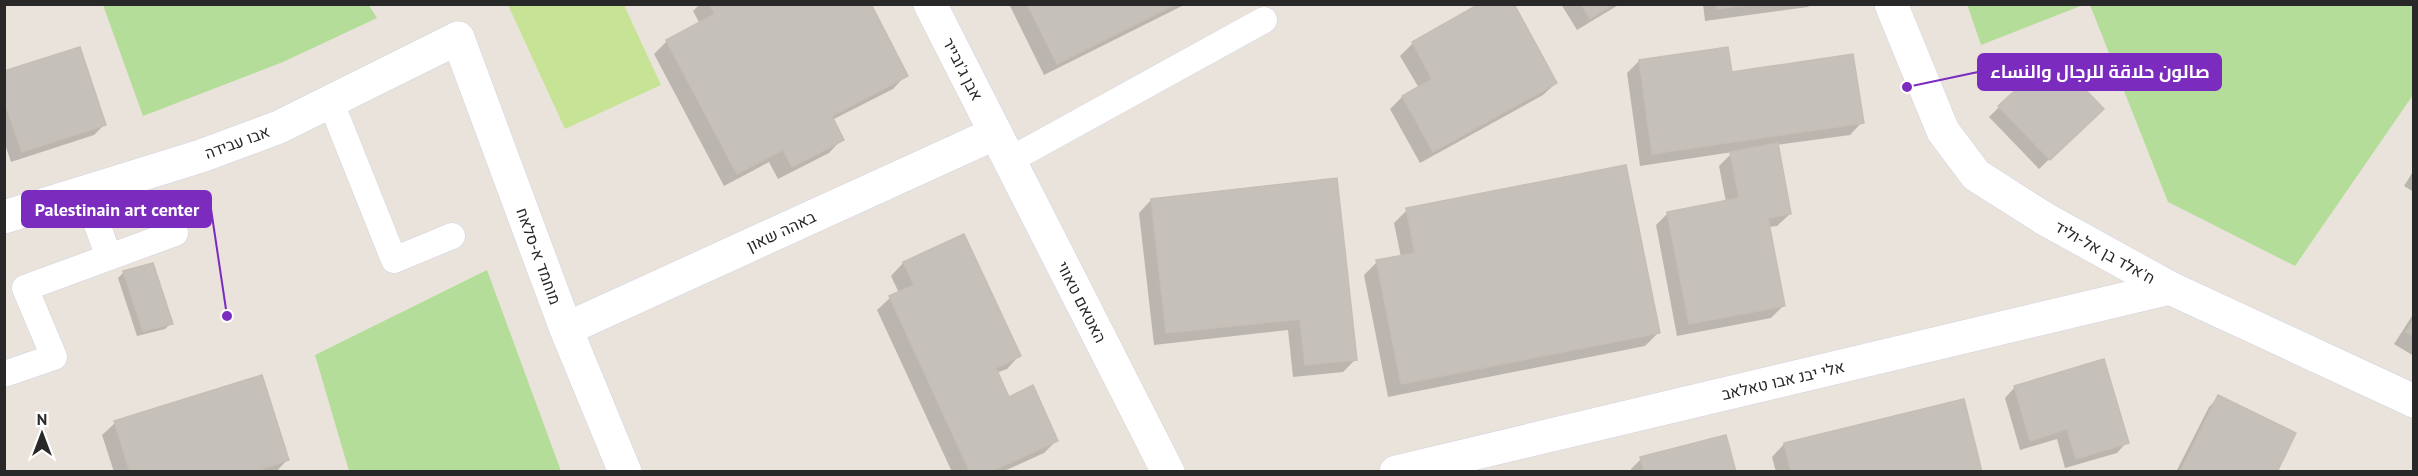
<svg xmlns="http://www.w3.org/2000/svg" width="2418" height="476" font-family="'PT Sans',Cairo,Heebo,sans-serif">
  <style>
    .green { fill: #b5dd9a }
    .pitch { fill: #c7e496 }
    .shadow { fill: #0003 }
    .building { fill: #c5c0ba; stroke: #c5beb5; stroke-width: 1.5 }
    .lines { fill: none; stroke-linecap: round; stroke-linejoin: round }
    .lane-casing { stroke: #d0d4e0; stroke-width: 27 }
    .street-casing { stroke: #d0d4e0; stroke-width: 34 }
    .secondary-casing { stroke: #d0d4e0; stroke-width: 34 }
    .lane { stroke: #fff; stroke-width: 26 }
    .street { stroke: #fff; stroke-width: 33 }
    .secondary { stroke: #fff; stroke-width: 33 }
    .labels { text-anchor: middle; stroke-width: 4.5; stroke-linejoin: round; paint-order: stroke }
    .street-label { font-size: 16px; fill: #282828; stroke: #fff }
    .leader { fill: none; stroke: #7b2cbf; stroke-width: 2 }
    .callout-dot { fill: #7b2cbf; stroke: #fff; stroke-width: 2 }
    .callout { fill: #7b2cbf; stroke: #7b2cbf; stroke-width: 2 }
    .callout-label { font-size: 18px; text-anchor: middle; font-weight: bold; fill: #fff }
  </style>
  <rect width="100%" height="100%" fill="#eae3db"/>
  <!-- green -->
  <path class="green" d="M368,4L377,18L283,62L143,116L103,5Z
    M1967,4H2083V5L1981,45Z
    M2090,5H2413V95L2295,266L2168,202Z
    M487,270L561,471H349L315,355Z"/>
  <!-- pitch -->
  <path class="pitch" d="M508,5H624L661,85L565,129Z"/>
  <!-- shadow -->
  <path class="shadow" d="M700,4H869L906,75L893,89L832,120L842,139L829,153L778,179L769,162L724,186L654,54L667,41L700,24L693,11Z
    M1009,4H1186L1044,75Z
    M1561,4H1620L1577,30Z
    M1703,4H1811L1808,7L1705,21Z
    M1413,43L1556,83L1543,95L1420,163L1390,109L1402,97L1419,88L1400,56Z
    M1639,61L1731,73L1862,122L1850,135L1776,145L1790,214L1777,226L1768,227L1783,306L1771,318L1677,336L1656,225L1668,213L1726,202L1719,166L1733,152L1640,166L1627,73Z
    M4,73L104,125L94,135L11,162L4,141Z
    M1999,107L2091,119L2039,169L1989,117Z
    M2414,170V192L2404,186Z
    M1151,200L1356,359L1343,372L1293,377L1288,330L1154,345L1139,213Z
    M1407,210L1658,333L1645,346L1388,397L1364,275L1377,262L1401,257L1394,223Z
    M963,236L1019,356L1007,369L996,373L1008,398L1057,440L1044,453L1002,472H952L877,310L890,298L899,293L891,276L903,263Z
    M124,272L171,323L165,329L137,336L118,278Z
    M2414,313V356L2394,344Z
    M2015,387L2127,442L2117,453L2065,468L2057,439L2020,450L2005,398Z
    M2219,397L2275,472H2176L2209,407Z
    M115,423L288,459L276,472H114L102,435Z
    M1784,444L1980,472H1776L1772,457Z
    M1641,459L1734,472H1631V469Z"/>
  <!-- building -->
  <path class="building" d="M710,4H871L908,76L832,116L844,140L792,167L783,150L737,174L666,40L715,14Z
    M1027,4H1176L1057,64Z
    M1479,4H1514L1557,83L1433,152L1402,96L1432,79L1412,42Z
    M1581,4H1614L1590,19Z
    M1717,4H1753L1717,9Z
    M80,47L106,125L22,152L4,101V71Z
    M1728,47L1732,72L1853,54L1864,123L1652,154L1639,60Z
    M2053,56L2104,109L2050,160L1998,106Z
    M1778,143L1791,214L1768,218L1785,306L1689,324L1667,212L1739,198L1730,152Z
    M1626,165L1660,333L1401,384L1376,260L1415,253L1406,208Z
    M1337,178L1357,360L1305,365L1300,319L1166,333L1151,199Z
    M964,234L1021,356L996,368L1009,397L1033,385L1058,441L990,472H970L889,296L914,285L903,262Z
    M153,263L173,324L143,331L123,271Z
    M2414,319V336L2406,332Z
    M2104,359L2129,443L2076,459L2067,429L2030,441L2014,386Z
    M262,375L289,460L252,472H130L114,421Z
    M2218,395L2296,433L2277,472H2180Z
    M1964,399L1982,472H1791L1784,443Z
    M1726,435L1736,472H1644L1640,457Z"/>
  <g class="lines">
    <defs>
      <path id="lane" d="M330,100L394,260L452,236
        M1010,160L1264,20
        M85,192L109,257
        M4,374L54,357L25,288L175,233"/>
      <path id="street" d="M930,4L1168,472
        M4,217L201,156L279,127L458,38L566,329L625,472
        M566,329L996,133
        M1396,472L2170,288"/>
      <path id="secondary" d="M1891,4L1943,131L1976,175L2045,219L2170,288L2414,401"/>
    </defs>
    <!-- lane casing -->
    <use href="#lane" class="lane-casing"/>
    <!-- street casing -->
    <use href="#street" class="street-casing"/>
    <!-- secondary casing -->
    <use href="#secondary" class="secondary-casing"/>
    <!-- lane -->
    <use href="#lane" class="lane"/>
    <!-- street -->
    <use href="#street" class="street"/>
    <!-- secondary -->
    <use href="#secondary" class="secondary"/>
  </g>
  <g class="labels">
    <!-- street labels -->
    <g class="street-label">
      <text transform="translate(963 69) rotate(63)" y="6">אבן ג'ובייר</text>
      <text transform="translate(237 142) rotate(-20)" y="6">אבו עבידה</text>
      <text transform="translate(781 231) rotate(-25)" y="6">באהה שאון</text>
      <text transform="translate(2105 252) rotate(29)" y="6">ח'אלד בן אל-וליד</text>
      <text transform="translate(539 256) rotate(70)" y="6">מוחמד א-סלאח</text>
      <text transform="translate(1082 302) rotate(63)" y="6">האטאם טאווי</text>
      <text transform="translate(1783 380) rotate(-13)" y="6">אלי יבנ אבו טאלאב</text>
    </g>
  </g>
  <!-- callouts -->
  <path class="leader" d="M1907 87L1978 72M227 316L211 209"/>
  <g class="callout-dot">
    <circle cx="1907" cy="87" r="6"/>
    <circle cx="227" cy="316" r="6"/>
  </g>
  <g class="callout">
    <rect x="1978" y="54" width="243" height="36" rx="6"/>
    <rect x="22" y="191" width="189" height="36" rx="6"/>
  </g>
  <g class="callout-label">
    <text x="2100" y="78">صالون حلاقة للرجال والنساء</text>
    <text x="117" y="216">Palestinain art center</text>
  </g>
  <!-- border -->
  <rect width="2418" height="476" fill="none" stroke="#282828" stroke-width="12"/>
  <!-- north arrow -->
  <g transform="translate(42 434)" stroke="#ffffff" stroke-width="4.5" paint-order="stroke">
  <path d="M0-4.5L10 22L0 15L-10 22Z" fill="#282828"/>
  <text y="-9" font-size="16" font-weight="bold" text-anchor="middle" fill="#282828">N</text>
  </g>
</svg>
